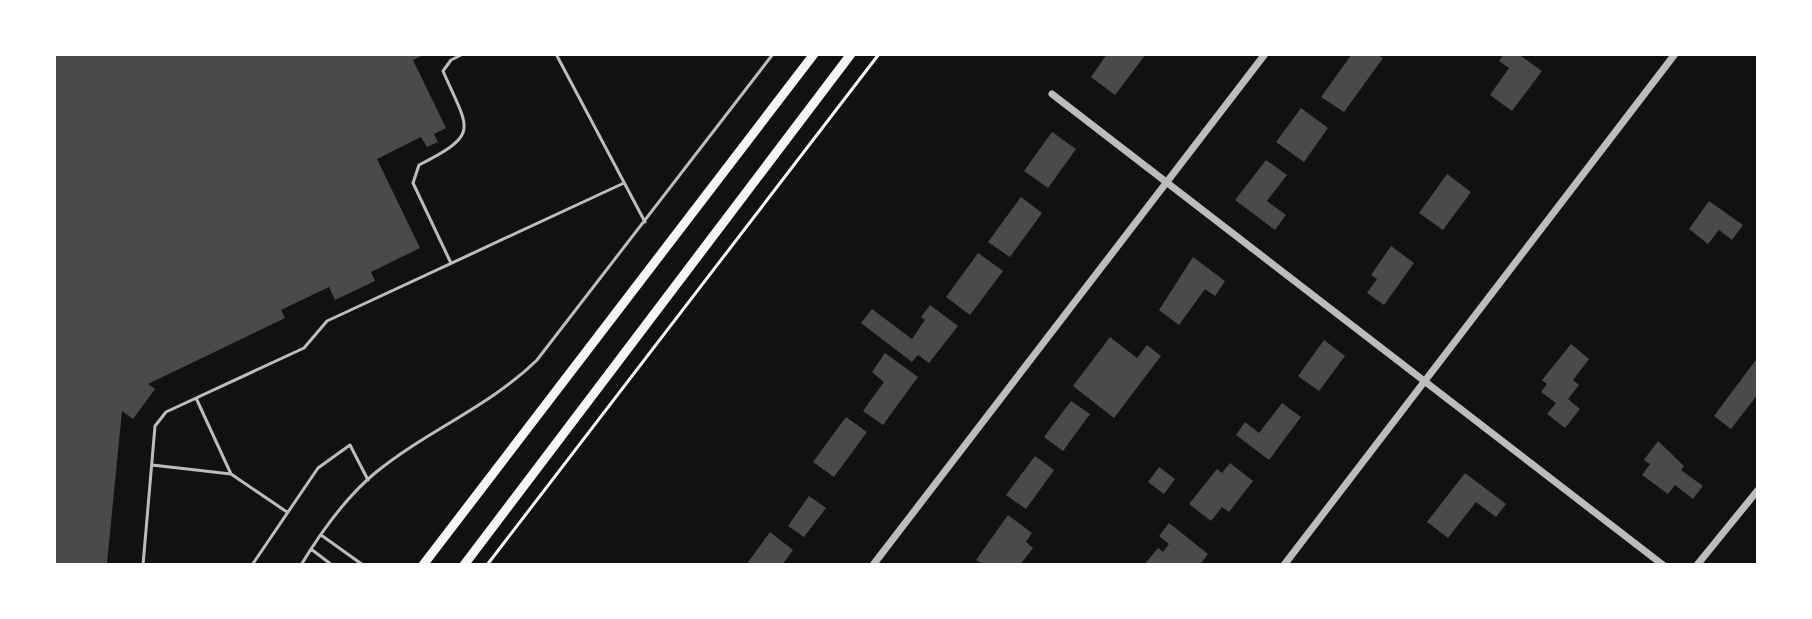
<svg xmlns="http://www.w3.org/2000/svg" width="1812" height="619" font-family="'Noto Serif',serif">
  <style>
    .building { fill: #4a4a4a }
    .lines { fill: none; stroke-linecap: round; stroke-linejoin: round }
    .path { stroke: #f5f5f5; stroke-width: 3 }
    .service { stroke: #bcbcbc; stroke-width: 3 }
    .minor { stroke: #bcbcbc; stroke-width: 7 }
    .secondary { stroke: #f5f5f5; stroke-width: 9 }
  </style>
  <rect width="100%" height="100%" fill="#111"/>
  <!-- building -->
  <path class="building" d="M54,54H426L413,60L446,128L434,134L438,142L427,147L421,137L377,159L420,248L371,272L375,281L335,300L329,287L281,310L285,318L148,384L155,389L133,419L122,411L107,563L103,565H54Z
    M1107,54H1146L1115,95L1091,77Z
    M1352,54H1377L1383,58L1344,112L1321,97Z
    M1504,54H1518L1542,71L1512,111L1490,95L1509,68L1499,61Z
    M1301,108L1328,128L1304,162L1276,142Z
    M1052,132L1076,149L1048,188L1024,171Z
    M1266,160L1287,175L1267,201L1286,215L1275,230L1235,200Z
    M1447,174L1471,192L1443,230L1419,213Z
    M1021,197L1042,213L1010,257L988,242Z
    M1709,201L1743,225L1732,240L1719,230L1708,244L1689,229Z
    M1391,246L1414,263L1384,305L1367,293L1377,279L1371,275Z
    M978,253L1003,271L970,315L946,297Z
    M1193,257L1225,281L1215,296L1205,289L1179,325L1159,310Z
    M930,305L958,326L929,363L918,355L912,362L861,323L872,309L912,339L925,320L921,317Z
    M1110,337L1137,358L1147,345L1161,356L1114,418L1073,386Z
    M1324,340L1345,356L1319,391L1298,376Z
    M1571,344L1589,359L1573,380L1579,385L1568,399L1580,409L1565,428L1547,414L1556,403L1541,392L1547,384L1542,380Z
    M885,353L918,377L883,425L863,411L884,382L872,372Z
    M1758,357V394L1731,429L1714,416Z
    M1071,401L1090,414L1063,451L1044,437Z
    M1282,403L1301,417L1269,460L1236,435L1245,422L1259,433Z
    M846,417L867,432L834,477L813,462Z
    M1658,441L1684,466L1681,470L1703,486L1693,499L1675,485L1668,494L1642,475L1650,464L1644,460Z
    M1035,456L1054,470L1026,509L1006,495Z
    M1230,463L1253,481L1229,512L1222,507L1211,521L1189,504L1217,469L1222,473Z
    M1159,467L1175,479L1164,494L1148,482Z
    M1465,473L1506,504L1496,517L1476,502L1448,538L1427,522Z
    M809,496L826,508L804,537L788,526Z
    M1008,515L1032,533L1026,542L1033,548L1020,565H984L976,560Z
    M1169,523L1208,554L1200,565H1144L1158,548L1163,552L1169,544L1159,536Z
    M770,532L793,550L782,565H746Z"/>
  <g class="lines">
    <!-- path -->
    <path class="path" d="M487,565L879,54"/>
    <!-- service -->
    <path class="service" d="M556,54L645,222
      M450,261L413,183L419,165C481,133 469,131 443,71L451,60L463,54
      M196,398L231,474
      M152,465L231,474L287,512
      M321,535L363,565
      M311,549L332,565
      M143,565L155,426L166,412L304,348L327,321L624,183
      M252,565L318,468L350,445L368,480
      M301,565C321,532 345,498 375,473C426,431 489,407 537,360L773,54"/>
    <!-- minor -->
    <path class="minor" d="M1052,94L1663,565
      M873,565L1265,54
      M1284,565L1675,54
      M1697,565L1758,490"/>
    <!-- secondary -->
    <path class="secondary" d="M423,565L814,54
      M464,565L851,54"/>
  </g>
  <!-- border -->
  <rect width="1812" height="619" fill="none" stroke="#ffffff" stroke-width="112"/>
</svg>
